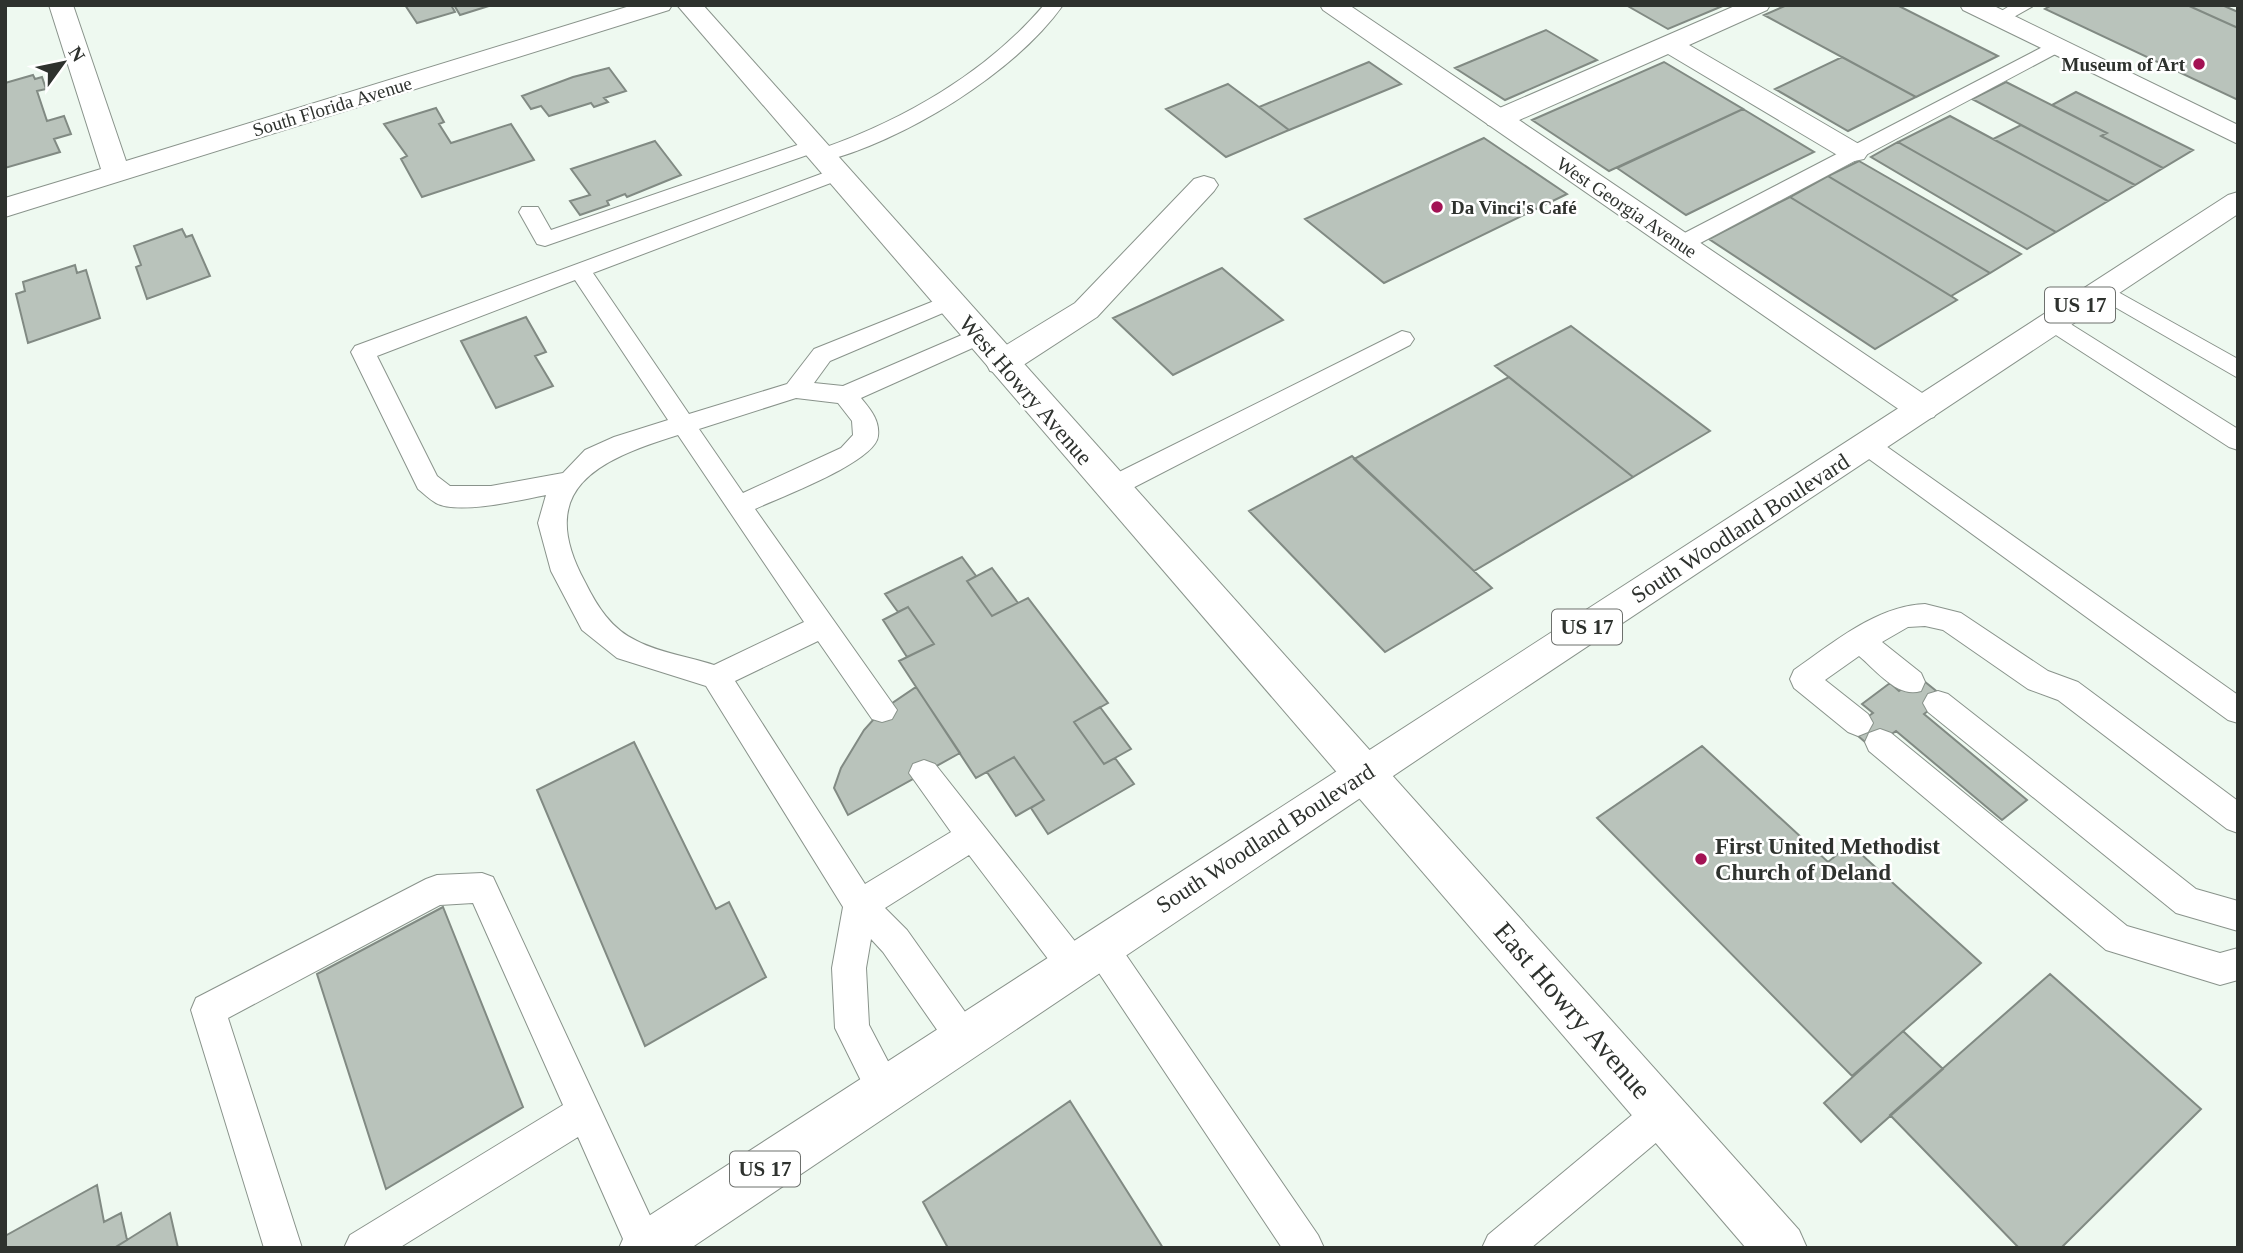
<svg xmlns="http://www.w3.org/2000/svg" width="2243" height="1253" font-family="'Times New Roman',serif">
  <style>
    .building { fill: #b9c3bb; stroke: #818a83; stroke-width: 2 }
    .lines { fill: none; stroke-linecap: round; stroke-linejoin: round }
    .service-casing { stroke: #89938b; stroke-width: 2 }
    .pedestrian-casing { stroke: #89938b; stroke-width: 2 }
    .minor-casing { stroke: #89938b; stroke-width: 2 }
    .tertiary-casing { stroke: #89938b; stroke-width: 2 }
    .primary-casing { stroke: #89938b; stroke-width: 2 }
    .service { fill: #fff; fill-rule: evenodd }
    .pedestrian { fill: #fff; fill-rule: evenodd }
    .minor { fill: #fff; fill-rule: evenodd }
    .tertiary { fill: #fff; fill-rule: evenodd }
    .primary { fill: #fff; fill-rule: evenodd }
    .poi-dot { fill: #a31254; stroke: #fff; stroke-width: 2.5 }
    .labels { text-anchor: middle; stroke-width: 5; stroke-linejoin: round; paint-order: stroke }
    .far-poi-label { font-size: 19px; font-weight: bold; fill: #2e322e; stroke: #fff; text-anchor: end }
    .far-street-label { font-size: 19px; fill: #2e322e; stroke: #fff }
    .shield { fill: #fff; stroke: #6d706d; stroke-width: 2 }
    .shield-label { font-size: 21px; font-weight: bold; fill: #2e322e }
    .street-label { font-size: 23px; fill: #2e322e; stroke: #fff }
    .poi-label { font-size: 23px; font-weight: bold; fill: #2e322e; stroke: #fff; text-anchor: start }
    .near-street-label { font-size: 28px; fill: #2e322e; stroke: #fff }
  </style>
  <rect width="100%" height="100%" fill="#eef9f0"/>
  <!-- building -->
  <path class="building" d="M405,5H451L455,12L417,23Z
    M454,5H492L460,15Z
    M1626,5H1725L1668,29Z
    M1787,5H1897L1998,56L1916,97L1764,15Z
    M2052,5H2187L2238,28V100L2045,9Z
    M2187,5H2222L2238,12V28Z
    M1546,30L1597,60L1505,100L1455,68Z
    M1842,57L1916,97L1848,131L1775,89Z
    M1369,62L1401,84L1289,130L1259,107Z
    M1664,62L1743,109L1609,171L1532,120Z
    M609,68L626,91L604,98L608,102L594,107L591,103L549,116L541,106L531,109L522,96L573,77Z
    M33,75L35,79L42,77L46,89L37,91L47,121L64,116L71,134L54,139L60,152L5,168V83Z
    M2006,82L2107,133L2101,136L2163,168L2135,185L1972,99Z
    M1228,84L1259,107L1289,130L1226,157L1166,109Z
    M2076,92L2193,150L2163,168L2101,136L2107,133L2052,105Z
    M436,108L444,122L439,124L451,143L511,124L534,160L422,197L401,159L407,156L384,124Z
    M1743,109L1814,152L1686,215L1617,168Z
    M1950,116L1993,139L2108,201L2056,232L1898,142Z
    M2021,125L2135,185L2108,201L1993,139Z
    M1484,138L1567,194L1384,283L1305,219Z
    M655,141L681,175L627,197L625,194L607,201L609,205L580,215L570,201L590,195L571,169Z
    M1898,142L2056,232L2027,249L1871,157Z
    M1859,161L2021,254L1990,273L1828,176Z
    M1828,176L1990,273L1951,296L1790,197Z
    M1790,197L1951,296L1957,300L1875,349L1709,239Z
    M182,229L186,237L192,235L210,276L147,299L136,267L141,265L134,246Z
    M75,265L77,273L86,270L100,318L28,343L16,294L25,291L23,282Z
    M1222,268L1283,320L1173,375L1113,318Z
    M526,317L546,352L535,356L553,386L496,408L461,341Z
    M1571,326L1710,431L1633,477L1495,366Z
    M1509,377L1633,477L1474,571L1354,459Z
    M1352,456L1492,588L1385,652L1249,511Z
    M962,557L976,576L967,581L992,616L1028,598L1108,703L1074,722L1104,764L1115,758L1134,784L1048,834L1031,808L1044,800L1014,757L976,778L899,661L934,644L908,607L898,612L885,594Z
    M992,568L1018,603L992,616L967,581Z
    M908,607L934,644L907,657L883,620Z
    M1919,677L1945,698L1924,714L2027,800L2002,820L1896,731L1872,748L1850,729L1873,713L1862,704L1890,683L1899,691Z
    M916,687L960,753L848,815L834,788L841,768L864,730L882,710Z
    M1100,707L1131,749L1104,764L1074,722Z
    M634,742L716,909L729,902L766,977L645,1046L537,790Z
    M1702,746L1828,862L1850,844L1981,963L1852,1076L1597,818Z
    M1014,757L1044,800L1016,816L987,772Z
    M443,907L523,1107L386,1189L317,974Z
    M2050,974L2201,1109L2061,1248H2019L1890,1115Z
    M1903,1031L1943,1069L1861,1142L1824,1103Z
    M1070,1101L1163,1248H948L923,1202Z
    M97,1185L104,1222L121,1213L127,1240L114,1248H5V1236Z
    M170,1213L178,1248H114L127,1240Z"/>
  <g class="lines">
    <defs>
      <path id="service" d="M1044,5H1063C1014,74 902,142 821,162L814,160L811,156L813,153L545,246L537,244L519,212L522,207H538L551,230L806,142H820L823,146L821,149C904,120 986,73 1044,5Z
        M2011,5H2035L2005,22H1993L1990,18Z
        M2056,40L2065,46L2063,50L1689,249H1673L1670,244L1673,239Z
        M837,168L844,170L847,174L844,178L593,273L689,414L787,384L814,349L949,295L957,297L960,302L957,307L830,361L814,383L843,386L978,328L986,330L990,336L986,342L861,398C870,409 880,420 878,436C876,462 778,498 755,509L897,710L892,719L882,722L872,719L818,641L735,681L865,884L951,832L909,773L913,764L924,760L935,764L1085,954L1090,965L1085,976L1073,981L1061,976L969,855L885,908L907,930L975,1026L980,1038L975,1050L963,1055L951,1050L883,952L871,939L866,968L869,1025L903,1090L898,1103L885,1108L872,1103L835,1028L832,968L843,907L706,686L617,658L582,630L551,571L538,523L546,495C521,500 458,515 436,503C429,499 423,493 418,489L351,352L355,346ZM575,280L668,420L614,437L585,450L563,473L491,486H450L437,476L377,356ZM796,398L838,403L852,421L853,435L841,448L743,493L699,429ZM678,435L804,622L714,665C690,657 660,653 637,641C611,629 597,606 585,582C534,488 598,460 678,435Z
        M2102,283L2238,359V378L2094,295L2091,290L2094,285Z
        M2053,315L2061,318L2238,429V450L2229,447L2045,328L2041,323L2045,318Z
        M1402,331L1410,333L1414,339L1410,345L1121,494L1112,497L1103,494L1099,487L1103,480Z
        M1867,436L1876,439L2238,695V723L2228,720L1858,451L1854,445L1858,439Z
        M1925,604L1961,613L2048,671L2078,682L2238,801V833L2227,829L2058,700L2028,689L1943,630L1925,626L1908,627L1882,642L1921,673L1925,682L1921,691C1898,699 1876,670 1859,656L1825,680L1868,714L1873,723L1868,732L1858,736L1848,732L1794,688L1790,679L1794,670C1833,643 1876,606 1925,604Z
        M1938,691L1948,694L2196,889L2238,901V931L2176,913L1928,712L1923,703L1928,694Z
        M1880,729L1891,733L2127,926L2220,953L2238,948V980L2220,985L2106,950L1869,751L1865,742L1869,733Z
        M482,873L493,877L665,1248H627L578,1137L399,1248H344L350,1235L563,1105L473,903L440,905L228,1018L302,1248H264L191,1010L196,998L426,879L437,875Z
        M1101,931L1113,936L1318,1235L1324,1248H1282L1089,958L1084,947L1089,936Z
        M1663,1095L1676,1100L1681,1113L1676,1126L1531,1248H1482L1488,1235L1650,1100Z"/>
      <path id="pedestrian" d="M1737,5H1770L1767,10L1689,45L1864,147L1868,153L1864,159L1854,161L1844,159L1668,54L1508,125L1498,127L1488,125L1484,119L1488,113Z"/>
      <path id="minor" d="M49,5H73L126,161L633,5H672L669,10L5,217V198L101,169Z
        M1320,5H1349L1934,401L1939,409L1934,417L1922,421L1910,417L1323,10Z
        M1204,176L1214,179L1218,185L1214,191L1097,317L1014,371L1002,374L990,371L986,363L990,355L1075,303L1194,179Z"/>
      <path id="tertiary" d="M677,5H703L1799,1230L1807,1248H1746Z"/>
      <path id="primary" d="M1960,5H1992L2238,125V144L1963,10Z
        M2238,192V214L1457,733L691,1248H619L627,1230L2228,195Z"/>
    </defs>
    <!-- service casing -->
    <use href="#service" class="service-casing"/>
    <!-- pedestrian casing -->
    <use href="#pedestrian" class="pedestrian-casing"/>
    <!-- minor casing -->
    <use href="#minor" class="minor-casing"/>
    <!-- tertiary casing -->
    <use href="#tertiary" class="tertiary-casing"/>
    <!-- primary casing -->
    <use href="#primary" class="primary-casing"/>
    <!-- service -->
    <use href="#service" class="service"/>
    <!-- pedestrian -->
    <use href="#pedestrian" class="pedestrian"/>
    <!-- minor -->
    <use href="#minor" class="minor"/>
    <!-- tertiary -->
    <use href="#tertiary" class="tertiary"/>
    <!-- primary -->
    <use href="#primary" class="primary"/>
  </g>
  <!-- markers -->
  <g class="poi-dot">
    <circle cx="2199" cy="64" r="7"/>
    <circle cx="1437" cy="207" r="7"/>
    <circle cx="1701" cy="859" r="7"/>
  </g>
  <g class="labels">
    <!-- far-poi labels -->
    <g class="far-poi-label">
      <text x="2185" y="71">Museum of Art</text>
      <text x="1451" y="214" text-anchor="start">Da Vinci's Café</text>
    </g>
    <!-- far-street labels -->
    <g class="far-street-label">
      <text transform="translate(332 106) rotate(-17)" y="7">South Florida Avenue</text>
      <text transform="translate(1627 207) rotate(34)" y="7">West Georgia Avenue</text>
    </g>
    <!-- shield labels -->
    <g class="shield">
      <rect x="2045" y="287.5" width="70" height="35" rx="5"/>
      <rect x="1552" y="609.5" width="70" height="35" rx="5"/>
      <rect x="730" y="1151.5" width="70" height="35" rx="5"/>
    </g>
    <g class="shield-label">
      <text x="2080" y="312">US 17</text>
      <text x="1587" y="634">US 17</text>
      <text x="765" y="1176">US 17</text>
    </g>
    <!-- street labels -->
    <g class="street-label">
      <text transform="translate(1026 390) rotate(49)" y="8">West Howry Avenue</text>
      <text transform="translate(1740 528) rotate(-33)" y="8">South Woodland Boulevard</text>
      <text transform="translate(1265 838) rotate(-33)" y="8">South Woodland Boulevard</text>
    </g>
    <!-- poi labels -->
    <g class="poi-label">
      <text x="1715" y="854">First United Methodist<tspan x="1715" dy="26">Church of Deland</tspan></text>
    </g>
    <!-- near-street labels -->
    <g class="near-street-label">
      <text transform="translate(1573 1010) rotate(49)" y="10">East Howry Avenue</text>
    </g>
  </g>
  <!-- border -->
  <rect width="2243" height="1253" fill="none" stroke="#2e322e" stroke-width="14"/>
  <!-- north arrow -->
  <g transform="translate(63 63) rotate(57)" stroke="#ffffff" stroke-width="5" paint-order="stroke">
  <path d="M0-5L12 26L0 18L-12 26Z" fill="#2e322e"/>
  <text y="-10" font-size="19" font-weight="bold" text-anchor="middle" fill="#2e322e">N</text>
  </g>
</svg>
